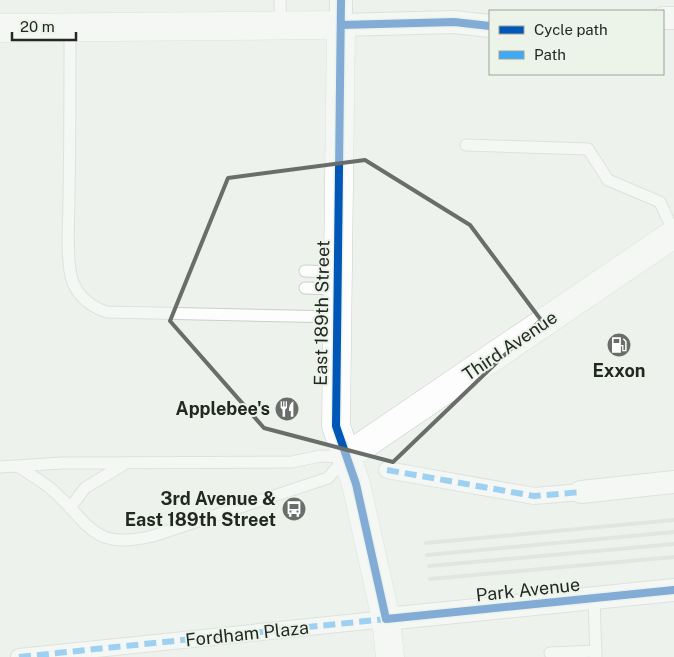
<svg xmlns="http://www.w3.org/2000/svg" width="674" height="657" font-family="'Public Sans',sans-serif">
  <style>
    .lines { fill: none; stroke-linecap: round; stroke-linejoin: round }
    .service-casing { stroke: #cbcfcb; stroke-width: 13 }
    .pedestrian-casing { stroke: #cbcfcb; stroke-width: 18 }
    .minor-casing { stroke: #cbcfcb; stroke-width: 24 }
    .secondary-casing { stroke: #cbcfcb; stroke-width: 29 }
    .primary-casing { stroke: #cbcfcb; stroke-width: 29 }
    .service { stroke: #fcfdfc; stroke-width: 11 }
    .pedestrian { stroke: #fcfdfc; stroke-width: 16 }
    .minor { stroke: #fcfdfc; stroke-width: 22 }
    .secondary { stroke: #fcfdfc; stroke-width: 28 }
    .primary { stroke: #fcfdfc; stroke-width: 28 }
    .rail { stroke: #d6d8d6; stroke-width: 4 }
    .quiet { stroke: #3fa9f5; stroke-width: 6; stroke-dasharray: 12 6; stroke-linecap: butt }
    .cycleway-casing { stroke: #ecf4ea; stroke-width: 11 }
    .cycleway { stroke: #0057b8; stroke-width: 8 }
    .marked { fill: none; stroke: #6a6e6a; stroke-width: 4; stroke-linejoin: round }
    .labels { text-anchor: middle; stroke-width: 4; stroke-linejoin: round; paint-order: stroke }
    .street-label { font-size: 18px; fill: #242724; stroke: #ecf4ea }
    .poi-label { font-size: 18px; font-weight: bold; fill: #242724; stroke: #ecf4ea; text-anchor: end }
  </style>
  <rect width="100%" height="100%" fill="#edf2ec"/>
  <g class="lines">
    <defs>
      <path id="service" d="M280,0L281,25
        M70,28C70,84 70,140 69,196C69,220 66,253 71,276C75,294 90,307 107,312L337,317
        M466,145L588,149L608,180L660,202L674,233
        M305,271L338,272
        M305,288L337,289
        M17,466C28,473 40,480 50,488C91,523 90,551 153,536L328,478L345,458
        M0,467L62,463L292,462L320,456L346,457
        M70,508L85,488L123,465
        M594,598L596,657
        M550,653L596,651"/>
      <path id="pedestrian" d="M387,470L534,496L581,492
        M19,657L386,619"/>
      <path id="minor" d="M341,0V25L454,22L490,26
        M663,18H674
        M581,492L674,482
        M386,619L674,590"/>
      <path id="secondary" d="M346,457L674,234"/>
      <path id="primary" d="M0,28L341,25L336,426L356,484L386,619L390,657"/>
    </defs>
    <!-- service casing -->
    <use href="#service" class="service-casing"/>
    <!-- pedestrian casing -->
    <use href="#pedestrian" class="pedestrian-casing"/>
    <!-- minor casing -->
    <use href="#minor" class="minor-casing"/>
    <!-- secondary casing -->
    <use href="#secondary" class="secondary-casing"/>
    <!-- primary casing -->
    <use href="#primary" class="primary-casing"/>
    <!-- service -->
    <use href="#service" class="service"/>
    <!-- pedestrian -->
    <use href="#pedestrian" class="pedestrian"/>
    <!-- minor -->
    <use href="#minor" class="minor"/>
    <!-- secondary -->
    <use href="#secondary" class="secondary"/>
    <!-- primary -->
    <use href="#primary" class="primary"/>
    <!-- rail -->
    <path class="rail" d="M426,543L674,520
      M427,555L674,532
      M429,566L674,544
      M430,579L674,557"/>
    <!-- quiet -->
    <path class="quiet" d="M387,470L534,496L581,492
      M19,657L386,619"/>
    <defs>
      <path id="cycleway" d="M341,0L336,426L356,484L386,619L674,590
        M341,25L454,22L490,26"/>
    </defs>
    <!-- cycleway casing -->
    <use href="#cycleway" class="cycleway-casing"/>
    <!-- cycleway -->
    <use href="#cycleway" class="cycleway"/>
  </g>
  <!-- marked area -->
  <path d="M0 0H674V657H0ZM365,160L470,225L541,320L393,462L264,428L170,321L228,178Z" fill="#edf2ec" fill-opacity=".55" fill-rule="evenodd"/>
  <path class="marked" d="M365,160L470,225L541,320L393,462L264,428L170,321L228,178Z"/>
  <!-- icons -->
  <defs>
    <symbol id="fuel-disc" viewBox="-11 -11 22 22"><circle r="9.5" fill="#6a6e6a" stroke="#ecf4ea"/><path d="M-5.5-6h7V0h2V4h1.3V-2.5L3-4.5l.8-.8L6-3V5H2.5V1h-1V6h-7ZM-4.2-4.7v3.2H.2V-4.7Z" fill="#fff"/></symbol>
    <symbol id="restaurant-disc" viewBox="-11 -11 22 22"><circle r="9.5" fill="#6a6e6a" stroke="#ecf4ea"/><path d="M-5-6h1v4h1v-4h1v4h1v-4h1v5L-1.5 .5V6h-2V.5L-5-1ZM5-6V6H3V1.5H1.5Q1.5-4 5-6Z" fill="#fff"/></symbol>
    <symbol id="bus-disc" viewBox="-11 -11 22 22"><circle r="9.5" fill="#6a6e6a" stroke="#ecf4ea"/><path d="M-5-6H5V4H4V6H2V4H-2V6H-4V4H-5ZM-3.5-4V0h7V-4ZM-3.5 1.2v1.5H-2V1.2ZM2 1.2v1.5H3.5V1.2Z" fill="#fff"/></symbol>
  </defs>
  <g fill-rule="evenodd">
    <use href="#fuel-disc" x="605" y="331" width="28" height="28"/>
    <use href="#restaurant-disc" x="273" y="395" width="28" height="28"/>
    <use href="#bus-disc" x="280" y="495" width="28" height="28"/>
  </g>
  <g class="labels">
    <!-- street labels -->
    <g class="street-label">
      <text transform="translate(322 313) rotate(-89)" y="6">East 189th Street</text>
      <text transform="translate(510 346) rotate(-34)" y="6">Third Avenue</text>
      <text transform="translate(528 590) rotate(-6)" y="6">Park Avenue</text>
      <text transform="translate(247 634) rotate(-6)" y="6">Fordham Plaza</text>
    </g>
    <!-- poi labels -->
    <g class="poi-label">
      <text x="619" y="377" text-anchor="middle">Exxon</text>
      <text x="270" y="415">Applebee's</text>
      <text x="276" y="505">3rd Avenue &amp;<tspan x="276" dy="21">East 189th Street</tspan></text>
    </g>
  </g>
  <!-- legend -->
  <rect x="489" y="10" width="175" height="65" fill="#ecf4ea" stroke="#9ca29b"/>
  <rect x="499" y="26" width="25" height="8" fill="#0057b8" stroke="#9ca29b"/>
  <text x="534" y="35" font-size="15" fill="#242724">Cycle path</text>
  <rect x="499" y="51" width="25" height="8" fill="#3fa9f5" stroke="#9ca29b"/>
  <text x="534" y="60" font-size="15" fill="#242724">Path</text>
  <!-- scale -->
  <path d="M12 32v8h64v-8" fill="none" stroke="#242724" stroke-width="2.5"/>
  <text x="20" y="32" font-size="15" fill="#242724" stroke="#ecf4ea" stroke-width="4" paint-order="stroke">20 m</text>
</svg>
